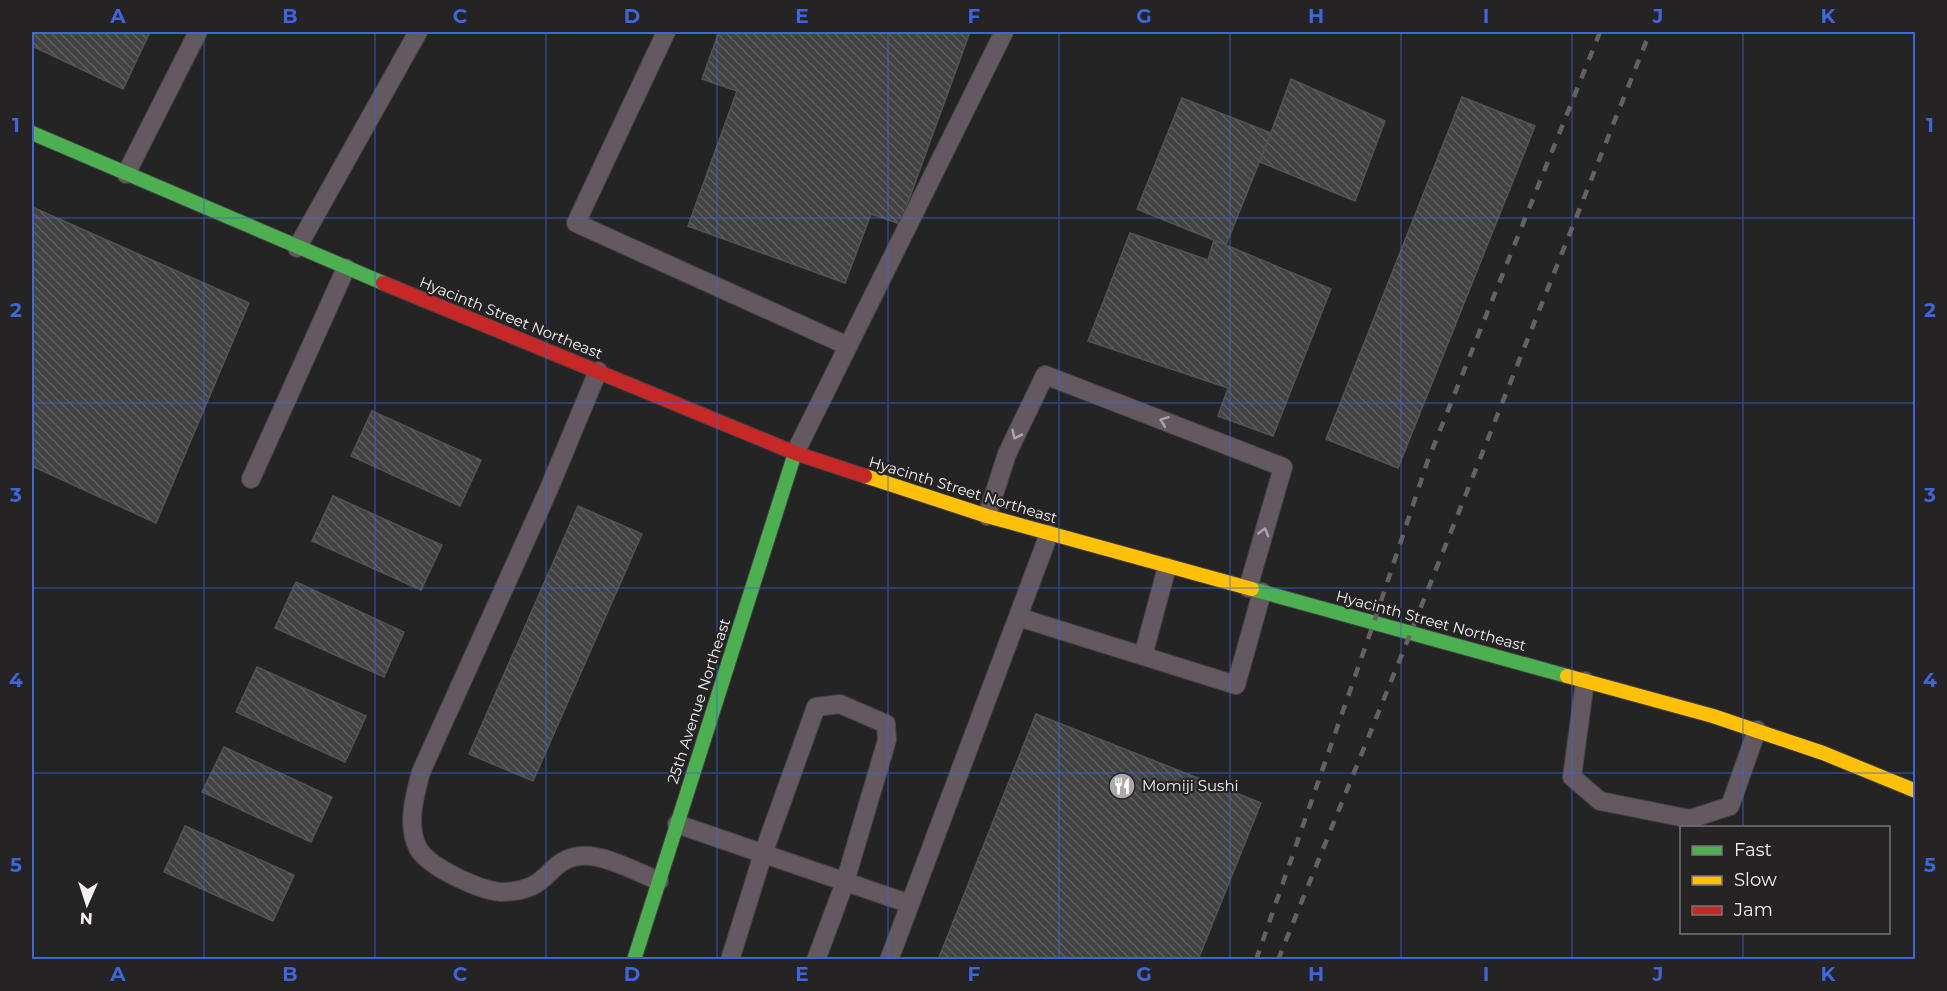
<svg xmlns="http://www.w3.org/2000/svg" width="1947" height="991" font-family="Montserrat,sans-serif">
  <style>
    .building { fill: url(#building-back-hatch); stroke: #545354; stroke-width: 1.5 }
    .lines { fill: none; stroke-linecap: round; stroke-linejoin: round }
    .lane-casing { stroke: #424142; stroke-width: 20 }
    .fast-casing { stroke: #424142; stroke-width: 16 }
    .slow-casing { stroke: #424142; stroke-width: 16 }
    .jam-casing { stroke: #424142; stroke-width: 16 }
    .lane { stroke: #645960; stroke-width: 18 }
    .fast { stroke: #4caf50; stroke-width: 14 }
    .slow { stroke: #ffc107; stroke-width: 14 }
    .jam { stroke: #c62828; stroke-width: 14 }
    .rail { stroke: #666065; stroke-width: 4.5; stroke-dasharray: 10 10; stroke-linecap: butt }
    .oneway { stroke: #aca5aa }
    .grid { fill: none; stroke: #3d66dc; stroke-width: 1.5; stroke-opacity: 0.55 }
    .labels { text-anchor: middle; stroke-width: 4.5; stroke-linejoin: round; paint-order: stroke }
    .street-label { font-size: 15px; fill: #f3f1f3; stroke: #262325 }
    .poi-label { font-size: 15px; fill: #f3f1f3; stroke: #262325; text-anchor: start }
    .neatline { fill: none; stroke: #3d66dc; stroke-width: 2 }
    .grid-label { font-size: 20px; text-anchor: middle; font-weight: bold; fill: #3d66dc }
  </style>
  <defs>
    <pattern id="building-back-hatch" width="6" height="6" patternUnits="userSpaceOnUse" patternTransform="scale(1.5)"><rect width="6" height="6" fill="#434243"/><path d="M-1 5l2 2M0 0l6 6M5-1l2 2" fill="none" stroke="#5f5e5f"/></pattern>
  </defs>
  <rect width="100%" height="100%" fill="#252425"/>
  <!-- building -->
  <path class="building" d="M32,32H150L123,89L32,46Z
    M719,32H970L900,224L871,214L845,283L688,226L737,91L702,79Z
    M1291,79L1385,121L1355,201L1260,162Z
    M1462,97L1535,126L1398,468L1326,439Z
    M1182,98L1271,133L1226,245L1137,209Z
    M32,207L249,303L156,523L32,466V326L33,323L32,322Z
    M1130,233L1208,260L1214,240L1331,289L1273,436L1218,416L1228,388L1088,341Z
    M372,411L481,460L460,506L351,456Z
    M333,496L442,545L421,590L312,541Z
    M578,506L642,534L533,781L469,754Z
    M296,582L404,632L384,677L275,628Z
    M257,667L366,716L345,762L236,712Z
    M1036,714L1261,803L1198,960H938Z
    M224,747L332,797L311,842L202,792Z
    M185,826L294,875L273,921L164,872Z"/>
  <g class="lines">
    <defs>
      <path id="lane" d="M666,32L576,223L848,346
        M126,174L198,32
        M297,248L418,32
        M598,371L548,491L421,772C415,794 406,825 418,848C428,867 479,890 501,892C510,892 523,890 532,886C551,877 555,858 581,856C604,854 637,872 659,881
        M795,453L1004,32
        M251,479L346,268
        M987,516L1007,454L1045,375L1283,467L1248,588
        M1018,617L1236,685L1262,592
        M1143,656L1167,567
        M1585,681L1572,777L1600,801L1690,819L1730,806L1757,730
        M677,824L910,904
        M730,960L763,854L816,707L840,704L886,724L887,740L845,882L816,960
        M889,960L1049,534"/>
      <path id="fast" d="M32,133L383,283
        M1252,589L1567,676
        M634,960L795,453"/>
      <path id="slow" d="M865,476L987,516L1252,589
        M1567,676L1713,716L1823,753L1916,791"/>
      <path id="jam" d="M383,283L795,453L865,476"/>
    </defs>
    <!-- lane casing -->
    <use href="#lane" class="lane-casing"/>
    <!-- fast casing -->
    <use href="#fast" class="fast-casing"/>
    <!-- slow casing -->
    <use href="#slow" class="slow-casing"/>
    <!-- jam casing -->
    <use href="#jam" class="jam-casing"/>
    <!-- lane -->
    <use href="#lane" class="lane"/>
    <!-- fast -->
    <use href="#fast" class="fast"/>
    <!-- slow -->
    <use href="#slow" class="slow"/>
    <!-- jam -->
    <use href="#jam" class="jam"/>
    <!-- rail -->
    <path class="rail" d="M1256,960L1374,622L1428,460L1600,32
      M1278,960L1411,632L1650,32"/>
  </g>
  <!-- one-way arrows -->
  <defs><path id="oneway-chevron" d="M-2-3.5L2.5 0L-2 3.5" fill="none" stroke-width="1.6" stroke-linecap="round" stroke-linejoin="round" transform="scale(1.5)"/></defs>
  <g class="oneway">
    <use href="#oneway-chevron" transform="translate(1164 421) rotate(-159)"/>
    <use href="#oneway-chevron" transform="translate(1016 435) rotate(116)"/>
    <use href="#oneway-chevron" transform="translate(1264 532) rotate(-74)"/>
  </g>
  <!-- grid -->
  <path class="grid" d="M204,32V960M375,32V960M546,32V960M717,32V960M888,32V960M1059,32V960M1230,32V960M1401,32V960M1572,32V960M1743,32V828M32,218H1916M32,403H1916M32,588H1916M32,773H1916M1743,932V960"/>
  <!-- icons -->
  <defs>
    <symbol id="restaurant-disc" viewBox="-11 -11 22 22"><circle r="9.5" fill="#aba9ab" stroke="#262325"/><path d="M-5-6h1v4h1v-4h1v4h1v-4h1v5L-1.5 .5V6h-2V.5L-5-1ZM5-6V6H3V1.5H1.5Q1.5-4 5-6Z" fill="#fff"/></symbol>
  </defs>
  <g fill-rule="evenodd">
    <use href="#restaurant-disc" x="1107" y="771" width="30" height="30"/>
  </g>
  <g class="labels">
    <!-- street labels -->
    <g class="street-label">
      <text transform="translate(511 318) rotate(22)" y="5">Hyacinth Street Northeast</text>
      <text transform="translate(963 490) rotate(17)" y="5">Hyacinth Street Northeast</text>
      <text transform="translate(1431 621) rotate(15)" y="5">Hyacinth Street Northeast</text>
      <text transform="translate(699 701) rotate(-72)" y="5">25th Avenue Northeast</text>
    </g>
    <!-- poi labels -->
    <g class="poi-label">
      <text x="1142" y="791">Momiji Sushi</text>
    </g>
  </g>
  <!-- border -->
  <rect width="1947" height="991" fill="none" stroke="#262325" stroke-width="66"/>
  <!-- legend -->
  <rect x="1680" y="826" width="210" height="108" fill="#262325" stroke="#787577" stroke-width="1.5"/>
  <rect x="1692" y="846" width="30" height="9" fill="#4caf50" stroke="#787577" stroke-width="1.5"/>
  <text x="1734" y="856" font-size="18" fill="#f3f1f3">Fast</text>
  <rect x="1692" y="876" width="30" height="9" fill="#ffc107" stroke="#787577" stroke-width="1.5"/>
  <text x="1734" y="886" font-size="18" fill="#f3f1f3">Slow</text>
  <rect x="1692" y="906" width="30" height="9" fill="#c62828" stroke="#787577" stroke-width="1.5"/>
  <text x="1734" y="916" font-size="18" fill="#f3f1f3">Jam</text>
  <!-- north arrow -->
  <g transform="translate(87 904) rotate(183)" stroke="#262325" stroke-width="4.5" paint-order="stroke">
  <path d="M0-4.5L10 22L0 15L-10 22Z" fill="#f3f1f3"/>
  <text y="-9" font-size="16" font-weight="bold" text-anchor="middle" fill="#f3f1f3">N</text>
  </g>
  <rect x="33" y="33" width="1881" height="925" class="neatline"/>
  <g class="grid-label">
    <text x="118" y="23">A</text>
    <text x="290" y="23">B</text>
    <text x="460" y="23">C</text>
    <text x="632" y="23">D</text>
    <text x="802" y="23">E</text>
    <text x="974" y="23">F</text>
    <text x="1144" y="23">G</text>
    <text x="1316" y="23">H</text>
    <text x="1486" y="23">I</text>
    <text x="1658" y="23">J</text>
    <text x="1828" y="23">K</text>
    <text x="16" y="132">1</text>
    <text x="1930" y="132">1</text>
    <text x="16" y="317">2</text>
    <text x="1930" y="317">2</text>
    <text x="16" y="502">3</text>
    <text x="1930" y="502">3</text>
    <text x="16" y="687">4</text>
    <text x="1930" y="687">4</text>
    <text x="16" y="872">5</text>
    <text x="1930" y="872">5</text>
    <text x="118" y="981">A</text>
    <text x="290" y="981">B</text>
    <text x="460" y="981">C</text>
    <text x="632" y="981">D</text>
    <text x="802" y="981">E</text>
    <text x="974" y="981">F</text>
    <text x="1144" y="981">G</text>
    <text x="1316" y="981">H</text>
    <text x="1486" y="981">I</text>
    <text x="1658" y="981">J</text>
    <text x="1828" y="981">K</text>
  </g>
</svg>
